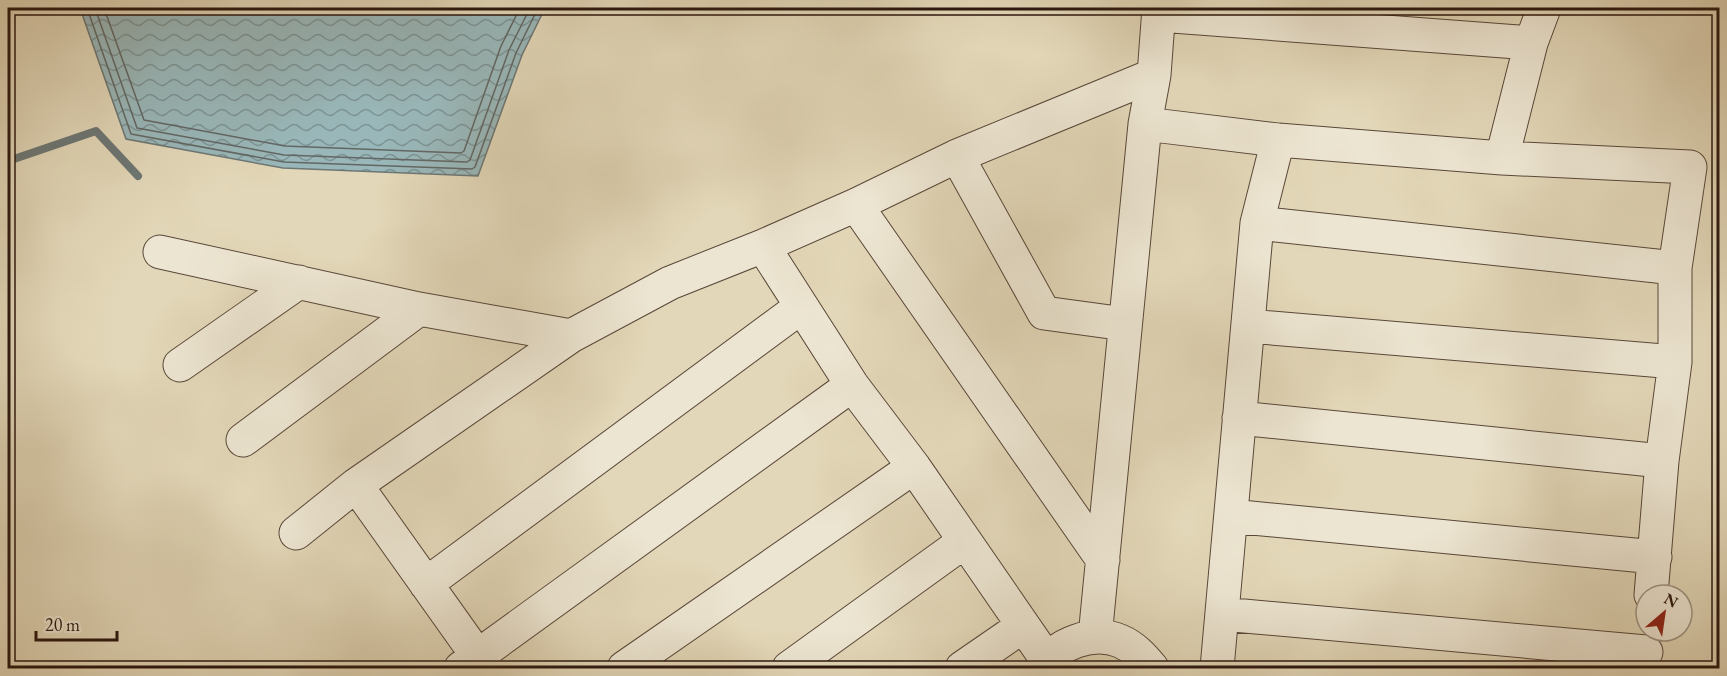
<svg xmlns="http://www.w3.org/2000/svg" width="1727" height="676" font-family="'EB Garamond',serif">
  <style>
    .water { fill: url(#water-waves); stroke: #6d7775; stroke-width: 1.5 }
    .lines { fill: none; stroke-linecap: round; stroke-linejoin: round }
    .shore { stroke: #626764; stroke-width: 1.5 }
    .stream { stroke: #6d7775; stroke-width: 8 }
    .minor-casing { stroke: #594739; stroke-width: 35 }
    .minor { stroke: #ece5d1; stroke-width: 33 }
  </style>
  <defs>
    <pattern id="water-waves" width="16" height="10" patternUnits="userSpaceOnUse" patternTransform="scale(1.5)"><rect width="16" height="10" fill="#99b7b9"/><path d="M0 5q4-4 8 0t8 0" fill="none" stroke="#7d9495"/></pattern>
  </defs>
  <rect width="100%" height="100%" fill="#e2d7b8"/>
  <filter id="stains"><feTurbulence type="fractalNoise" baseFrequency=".00333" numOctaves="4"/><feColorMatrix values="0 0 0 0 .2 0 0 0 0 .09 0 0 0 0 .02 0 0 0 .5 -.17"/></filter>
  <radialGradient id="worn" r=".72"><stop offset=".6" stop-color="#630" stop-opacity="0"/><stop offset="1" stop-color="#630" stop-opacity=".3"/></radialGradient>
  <!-- water -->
  <path class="water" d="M80,8H545L522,55L478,176L283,168L126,139Z"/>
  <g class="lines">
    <!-- shore -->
    <path class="shore" d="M87,8L131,134L284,162L472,169L475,167L516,53L538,8
      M95,8L137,128L284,155L467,162L470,160L509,50L530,8
      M104,8L144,120L285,146L461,153L464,151L501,46L520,8"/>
    <!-- stream -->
    <path class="stream" d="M8,161L96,131L138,176"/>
    <defs>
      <path id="minor" d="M1159,15L1531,43
        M1145,124L1278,140L1502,158L1690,167L1675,268V362L1662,461L1651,595
        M957,156L1044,313L1125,324
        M1502,158L1531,43L1544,8
        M856,205L1103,560
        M1257,223L1675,268
        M763,246L852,385L914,467L1047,660
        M160,252L419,309L571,336
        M1248,326L1675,362
        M180,365L299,282
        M1239,418L1662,461
        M243,440L419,309
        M356,485L486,668
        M1231,516L1655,557
        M296,533L356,485L571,336L670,283L763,246L856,205L957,156L1154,75
        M426,584L801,307
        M1222,614L1646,652
        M1095,637L1145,124L1154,75L1159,8
        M461,668L852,385
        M624,668L914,467
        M789,668L965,541
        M962,668L1023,626
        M1043,668C1056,643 1094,630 1120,641C1134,647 1143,657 1152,668
        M1217,668L1257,223L1278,140"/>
    </defs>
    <!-- minor casing -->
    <use href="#minor" class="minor-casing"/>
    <!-- minor -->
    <use href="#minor" class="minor"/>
  </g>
  <!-- margin -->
  <rect width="1727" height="676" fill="none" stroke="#e2d7b8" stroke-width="30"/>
  <rect x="9" y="9" width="1709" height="658" fill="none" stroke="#2b170f" stroke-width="3"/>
  <rect x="15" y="15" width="1697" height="646" fill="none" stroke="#2b170f" stroke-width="1.5"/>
  <!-- north arrow -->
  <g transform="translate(1664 613) rotate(29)"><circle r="28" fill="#ece5d1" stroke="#9f9383" stroke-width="1.5"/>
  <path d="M0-4.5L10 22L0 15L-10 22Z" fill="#8f2418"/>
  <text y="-9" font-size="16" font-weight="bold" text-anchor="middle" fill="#2b170f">N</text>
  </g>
  <!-- scale -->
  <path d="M36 631v9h81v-9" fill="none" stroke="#2b170f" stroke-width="3"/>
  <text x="45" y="631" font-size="18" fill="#2b170f" stroke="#ece5d1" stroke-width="4.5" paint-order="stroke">20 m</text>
  <rect width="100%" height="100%" filter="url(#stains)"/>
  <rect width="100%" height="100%" fill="url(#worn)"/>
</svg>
